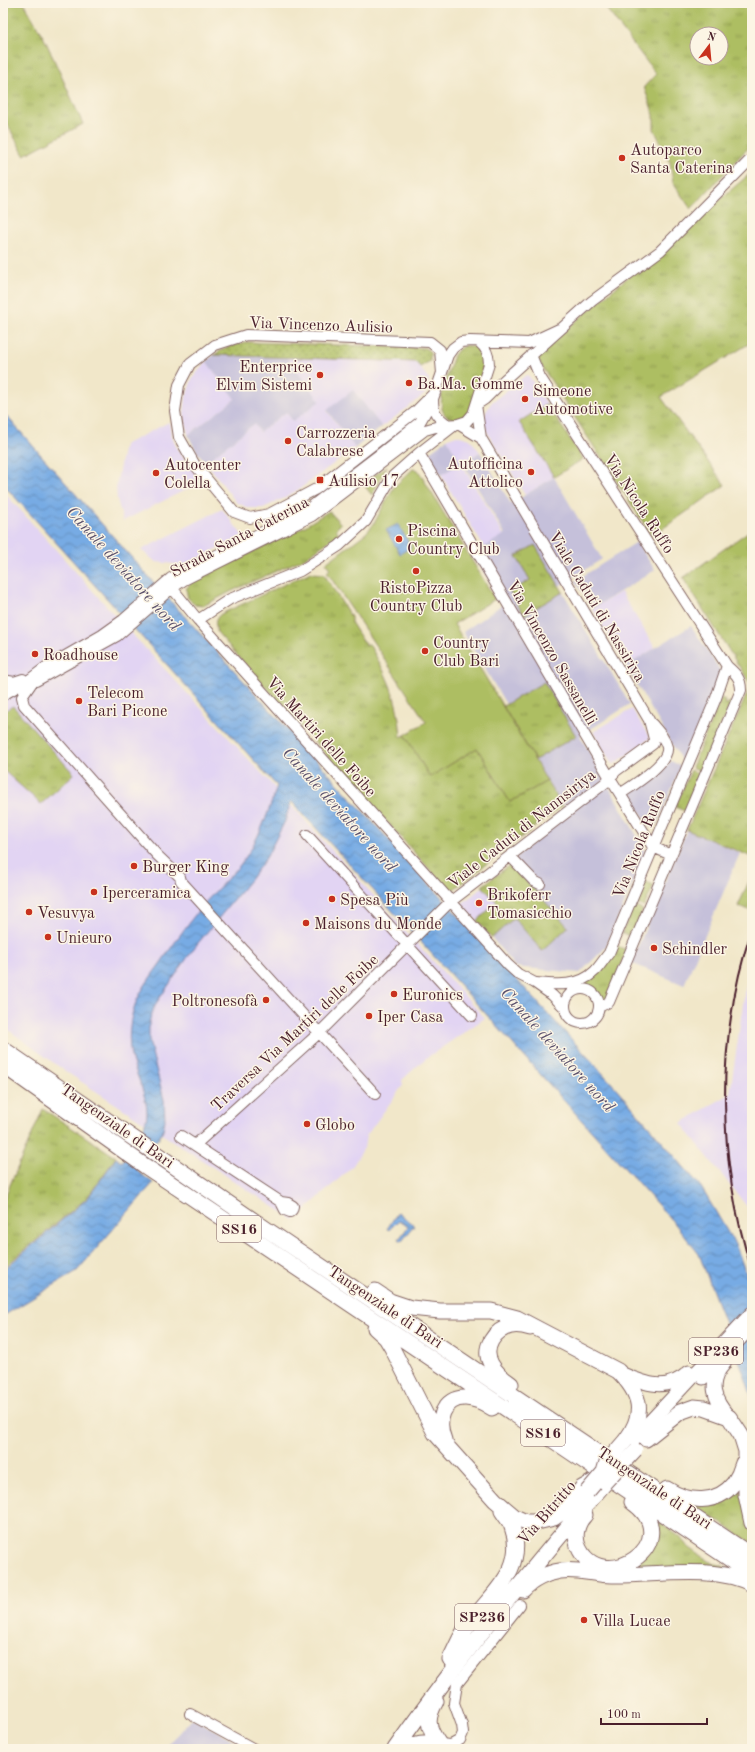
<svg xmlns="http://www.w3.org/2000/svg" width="755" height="1752" font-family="'Old Standard TT',serif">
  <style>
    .built { fill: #e2d4f3 }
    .industrial { fill: #c5c0da }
    .grass { fill: url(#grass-tufts); stroke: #7c6e46; fill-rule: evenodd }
    .park { fill: url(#park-dots); stroke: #7c6e46 }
    .pitch { fill: #adbe62; stroke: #7c6e46 }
    .water { fill: url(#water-waves); stroke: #606588 }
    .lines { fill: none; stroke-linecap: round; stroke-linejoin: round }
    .minor-casing { stroke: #846562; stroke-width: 12 }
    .major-casing { stroke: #846562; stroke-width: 15 }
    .highway-casing { stroke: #846562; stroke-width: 17 }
    .minor { stroke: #fff; stroke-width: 10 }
    .major { stroke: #fff; stroke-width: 13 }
    .highway { stroke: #fff; stroke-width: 15 }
    .rail { stroke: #4a1f2b; stroke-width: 2 }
    .major-bridge-casing { stroke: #846562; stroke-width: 15; stroke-linecap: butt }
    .highway-bridge-casing { stroke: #846562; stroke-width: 17; stroke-linecap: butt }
    .major-bridge { stroke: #fff; stroke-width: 13 }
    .highway-bridge { stroke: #fff; stroke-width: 15 }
    .poi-dot { fill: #c8321e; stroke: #fcf5e5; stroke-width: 1.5 }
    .labels { text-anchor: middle; stroke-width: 3; stroke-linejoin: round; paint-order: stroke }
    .shield { fill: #fcf5e5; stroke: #7f5f63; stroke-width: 1 }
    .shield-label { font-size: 15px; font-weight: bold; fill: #4a1f2b }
    .poi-label { font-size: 16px; fill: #4a1f2b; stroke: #fcf5e5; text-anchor: start }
    .street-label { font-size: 16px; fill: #4a1f2b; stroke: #fcf5e5 }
    .water-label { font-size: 17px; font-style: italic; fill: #5a506c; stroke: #fcf5e5 }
  </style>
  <defs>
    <pattern id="grass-tufts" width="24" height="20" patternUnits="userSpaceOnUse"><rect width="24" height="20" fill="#adbe62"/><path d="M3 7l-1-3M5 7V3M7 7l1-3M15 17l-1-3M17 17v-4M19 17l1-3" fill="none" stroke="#8f9a51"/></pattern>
    <pattern id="park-dots" width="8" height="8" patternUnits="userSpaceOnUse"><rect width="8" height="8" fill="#adbe62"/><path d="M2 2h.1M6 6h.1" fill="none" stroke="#8f9a51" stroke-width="1.8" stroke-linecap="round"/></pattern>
    <pattern id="water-waves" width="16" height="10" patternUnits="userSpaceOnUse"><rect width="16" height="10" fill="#77abe4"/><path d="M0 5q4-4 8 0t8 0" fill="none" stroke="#648bb9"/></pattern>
  </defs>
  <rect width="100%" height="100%" fill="#fcf5e5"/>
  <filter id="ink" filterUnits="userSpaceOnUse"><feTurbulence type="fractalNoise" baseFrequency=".025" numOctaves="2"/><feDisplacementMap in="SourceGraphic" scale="8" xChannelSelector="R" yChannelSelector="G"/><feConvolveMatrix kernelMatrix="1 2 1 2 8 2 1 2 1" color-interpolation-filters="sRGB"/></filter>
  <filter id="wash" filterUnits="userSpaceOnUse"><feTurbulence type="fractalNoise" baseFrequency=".012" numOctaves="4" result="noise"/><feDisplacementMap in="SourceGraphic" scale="16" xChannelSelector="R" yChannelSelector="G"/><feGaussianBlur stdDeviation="0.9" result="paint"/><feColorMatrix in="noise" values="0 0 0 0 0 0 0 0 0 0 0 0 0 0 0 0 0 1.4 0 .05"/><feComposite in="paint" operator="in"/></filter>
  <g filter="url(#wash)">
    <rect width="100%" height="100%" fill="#f1e7c9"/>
    <!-- built -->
    <path class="built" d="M286,357L415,362L429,379L428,386L425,394L382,427L353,391L327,411L355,448L302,487L285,498L263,508H248L236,502L206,462L254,424L260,432L286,412L293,421L319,401Z
      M206,361L235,399L188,435L184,413L186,397L192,379Z
      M526,375L529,376L547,404L519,422L554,477L525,495L486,430L484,421L486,412L491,403Z
      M169,422L171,433L177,449L201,482L123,521L117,499L116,486L124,445Z
      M453,436H460L470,439L480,452L461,463L505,537L485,549L441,475L461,463L447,439Z
      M3,491L119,620L291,805L485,1018L425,1059L402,1080L403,1085L369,1132L366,1136L364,1148L352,1167L294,1220L65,1071L3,1026Z
      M222,509L243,536L184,565L156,562L141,550Z
      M621,592L655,648L626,666L592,609Z
      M632,709L650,738L613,765L593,732Z
      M483,887L497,902L477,921L461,904Z
      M752,960V1213L681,1123L730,1094L745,991Z"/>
    <!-- industrial -->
    <path class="industrial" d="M214,355L286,357L320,401L293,421L286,412L260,432L254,424L206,462L197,452L188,435L235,399L206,361Z
      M353,390L382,427L355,448L327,410Z
      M447,439L461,463L441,475L428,453Z
      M480,452L511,504L554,477L602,559L559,586L630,704L580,736L646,852L606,947L580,973L515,967L492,938L510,862L570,813L565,804L562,806L535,760L538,758L463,632L503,604L473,554L505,534L463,463Z
      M637,542L655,570L592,609L575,581Z
      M691,626L722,673L683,763L626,666Z
      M671,761L681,766L657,824L652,827L649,826L629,794L666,767Z
      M687,830L740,853L684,985L631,963Z
      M192,1718L250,1749H164Z"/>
    <!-- grass -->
    <path class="grass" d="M3,3H24L46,42L83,124L24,155L3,116Z
      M602,3H752V146L745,151L691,209L673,183L670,162L654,129V115L644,87L656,74ZM697,34H721V58H697Z
      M752,172V342L661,397L725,485L652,536L535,356Z
      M464,346C476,345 481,349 485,360C481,373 476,400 470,410C466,415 462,420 455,419C427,417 450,370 454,355L458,350Z
      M547,404L583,459L554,477L519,422Z
      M387,466L372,495L363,484Z
      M329,511L341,524L336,529L339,534L305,558L232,591L203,606L195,605L188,598L186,589L192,582L305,526Z
      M752,529V857L687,830L751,685L683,578Z
      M535,545L563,592L524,615L510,592L530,580L516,556Z
      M311,572L312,573L324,574L351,617V622L366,646L369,644C388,677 398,698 401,737L405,735L430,777L477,748L510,802L547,781L562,806L450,892L256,677L217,632C215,625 214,619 221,614Z
      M544,682L576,736L535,760L503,706Z
      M721,698L725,700L724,703L727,704L729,702L731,703L701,771L692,767Z
      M13,706L74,774L41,804L3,770V712Z
      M691,770L700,774L685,811L675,807Z
      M511,864L568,927L542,951L514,918L492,938L477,921L497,902L482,886Z
      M752,875V911L738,906Z
      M644,881L654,885L644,907L635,903Z
      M633,906L643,910L632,937L622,933Z
      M617,946L627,950L606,1000H602L595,990L583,984Z
      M43,1109L116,1157L87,1198L3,1268V1201Z
      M739,1485L752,1533V1542L748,1541L692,1504Z
      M654,1519L680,1537L687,1546L708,1561L723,1566L736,1574L628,1568Z"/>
    <!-- park -->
    <path class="park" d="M246,342L425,348L430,352V361L420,367L415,362L214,355L225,348Z"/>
    <!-- pitch -->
    <path class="pitch" d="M413,469L418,470L495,599L454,624L547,781L510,802L477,748L430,777L405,735L426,722L327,572L330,569L326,563L366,533L373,525L394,487Z"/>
    <!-- water -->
    <path class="water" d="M3,412L154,583L616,1088L701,1187L736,1246L752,1290V1399L744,1374L699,1254L676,1225L421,942L291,801L285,821L266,858L250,880L194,948L155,1005L149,1022V1041L164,1100L165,1120L162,1134L154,1143L137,1171L153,1183L77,1271L3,1316V1270L88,1198L116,1158L122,1162C131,1149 142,1136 146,1120C151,1103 135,1073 131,1056C128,1040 129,1021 135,1005C141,989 152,975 162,961C175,942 188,923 203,905C215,891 228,879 240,865C258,842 268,814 277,786L3,484Z
      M398,524L411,547L400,554L386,530Z
      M398,1212L414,1226L402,1241L399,1239L408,1227L399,1220L389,1230L387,1229Z"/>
  </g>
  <g filter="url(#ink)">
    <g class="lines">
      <defs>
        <path id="minor" d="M531,355L540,377L727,666C735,673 741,678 741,690L609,1002L599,1007
          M436,391L415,412L316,489L269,514L250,518L234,512L195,465L179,437L175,411L179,385L190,364L215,345L246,335L430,342L440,350L442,373
          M433,399C433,413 436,416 448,425
          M476,405L485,399L504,380L592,301L660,251L752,158
          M458,424L481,438
          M419,453L610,778L653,847L671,855
          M172,588L198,620L508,965L518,974L535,983L552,995L565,1008
          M198,620L230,599L300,571L339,546L366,521L392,477L419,453L455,425
          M3,680L14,682L23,679
          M36,681L117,636L172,588L184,580L312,516L425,430L443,425L458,424L467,421L473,414L489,364C489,354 486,348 479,342
          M31,684L22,697L24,705L157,855L180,877L181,881L375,1094
          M3,695L29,680L46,667L102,635L123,620L171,578L308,509L380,454L420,422L433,399L448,355L453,348L461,342L470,341L529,343L559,329
          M620,794C632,786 670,763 667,747C665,738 658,731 652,724
          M307,835L472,1016
          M510,856L534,881L540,884
          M536,983C557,985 579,987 595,971C600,966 604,959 609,953L716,698L727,666
          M565 1006a17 17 0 1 1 34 0a17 17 0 1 1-34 0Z
          M181,1136L281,1202L285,1210L290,1212L292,1210L293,1206L288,1203L281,1202
          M195,1145L319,1033L450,902L605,783L616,771L653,744L654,739L649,720L481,438L476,405
          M190,1714L254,1749
          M439,1744L451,1745L460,1740L463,1733L462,1725L454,1703L457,1684L520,1605"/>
        <path id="major" d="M724,1364C707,1383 714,1400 729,1417
          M618,1372C644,1383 665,1394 689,1372
          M703,1378L752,1326
          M630,1443L752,1313"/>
        <path id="highway" d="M3,1049L266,1229L752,1556
          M3,1065L145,1166L752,1574
          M375,1291L390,1301L411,1308L440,1311H491L517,1318L618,1371C641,1394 646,1413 626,1440
          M375,1328L386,1338L392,1348L435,1433L495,1500L515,1517L526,1522H537L554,1518L566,1509L582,1488L596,1480
          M511,1384C503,1379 496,1373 491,1364C482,1348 494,1330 511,1326C517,1325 524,1326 530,1328
          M646,1439L680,1412L694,1407L704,1408L729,1417L741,1435L746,1451V1495L752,1523
          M444,1440C440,1430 439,1422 443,1412C453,1391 476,1397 492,1408
          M667,1489C688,1503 717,1505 734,1483C738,1477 741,1470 743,1463
          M585,1515C577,1523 574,1535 578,1546C600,1599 689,1542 632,1502
          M523,1590C532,1580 547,1573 560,1571C578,1568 594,1575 612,1575C654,1576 714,1564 752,1584
          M450,1659C456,1648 460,1636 467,1627C489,1595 528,1570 512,1527C510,1521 505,1516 502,1511
          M436,1701C426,1719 427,1727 439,1744
          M395,1749C460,1657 531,1569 605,1483
          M403,1749C416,1743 425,1741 439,1744"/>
      </defs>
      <!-- minor casing -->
      <use href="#minor" class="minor-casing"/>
      <!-- major casing -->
      <use href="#major" class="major-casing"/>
      <!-- highway casing -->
      <use href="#highway" class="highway-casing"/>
      <!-- minor -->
      <use href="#minor" class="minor"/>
      <!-- major -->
      <use href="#major" class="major"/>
      <!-- highway -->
      <use href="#highway" class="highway"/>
      <!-- rail -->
      <path class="rail" d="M752,929C715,1040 717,1160 752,1271"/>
      <defs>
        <path id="major-bridge" d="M605,1483L636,1450"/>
        <path id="highway-bridge" d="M587,1492L604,1472L607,1462L626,1440"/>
      </defs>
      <!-- major-bridge casing -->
      <use href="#major-bridge" class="major-bridge-casing"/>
      <!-- highway-bridge casing -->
      <use href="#highway-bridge" class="highway-bridge-casing"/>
      <!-- major-bridge -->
      <use href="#major-bridge" class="major-bridge"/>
      <!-- highway-bridge -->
      <use href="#highway-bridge" class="highway-bridge"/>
    </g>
  </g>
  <!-- markers -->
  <g class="poi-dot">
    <circle cx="622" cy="158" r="4"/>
    <circle cx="320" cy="375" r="4"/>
    <circle cx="409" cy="383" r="4"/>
    <circle cx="525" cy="399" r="4"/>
    <circle cx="288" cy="441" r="4"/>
    <circle cx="531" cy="472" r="4"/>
    <circle cx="156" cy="473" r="4"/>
    <rect x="316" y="476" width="8" height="8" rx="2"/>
    <circle cx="399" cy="539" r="4"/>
    <circle cx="416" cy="571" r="4"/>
    <circle cx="425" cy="651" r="4"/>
    <circle cx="35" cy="654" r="4"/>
    <circle cx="79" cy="701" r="4"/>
    <circle cx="134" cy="866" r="4"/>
    <circle cx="94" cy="892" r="4"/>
    <circle cx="332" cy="899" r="4"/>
    <circle cx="479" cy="903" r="4"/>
    <circle cx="29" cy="912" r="4"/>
    <circle cx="306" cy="923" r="4"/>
    <circle cx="48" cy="937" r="4"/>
    <circle cx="654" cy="948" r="4"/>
    <circle cx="394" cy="994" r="4"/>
    <circle cx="266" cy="1000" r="4"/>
    <circle cx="369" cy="1016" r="4"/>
    <circle cx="307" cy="1124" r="4"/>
    <circle cx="584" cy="1620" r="4"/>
  </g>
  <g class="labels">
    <!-- shield labels -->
    <g class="shield">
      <rect x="217" y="1216" width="44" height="26" rx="3"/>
      <rect x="689" y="1338" width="54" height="26" rx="3"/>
      <rect x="521" y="1420" width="44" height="26" rx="3"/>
      <rect x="455" y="1604" width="54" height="26" rx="3"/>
    </g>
    <g class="shield-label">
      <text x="239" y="1234">SS16</text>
      <text x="716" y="1356">SP236</text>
      <text x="543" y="1438">SS16</text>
      <text x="482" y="1622">SP236</text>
    </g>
    <!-- poi labels -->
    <g class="poi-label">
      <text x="630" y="155">Autoparco<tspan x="630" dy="18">Santa Caterina</tspan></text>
      <text x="312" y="372" text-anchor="end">Enterprice<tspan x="312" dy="18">Elvim Sistemi</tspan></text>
      <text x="417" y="389">Ba.Ma. Gomme</text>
      <text x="533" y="396">Simeone<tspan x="533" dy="18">Automotive</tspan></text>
      <text x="296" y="438">Carrozzeria<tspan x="296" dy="18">Calabrese</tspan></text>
      <text x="523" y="469" text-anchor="end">Autofficina<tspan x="523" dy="18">Attolico</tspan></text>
      <text x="164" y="470">Autocenter<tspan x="164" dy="18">Colella</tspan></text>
      <text x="328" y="486">Aulisio 17</text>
      <text x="407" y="536">Piscina<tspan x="407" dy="18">Country Club</tspan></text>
      <text x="416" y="593" text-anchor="middle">RistoPizza<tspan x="416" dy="18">Country Club</tspan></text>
      <text x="433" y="648">Country<tspan x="433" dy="18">Club Bari</tspan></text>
      <text x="43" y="660">Roadhouse</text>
      <text x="87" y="698">Telecom<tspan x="87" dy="18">Bari Picone</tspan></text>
      <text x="142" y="872">Burger King</text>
      <text x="102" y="898">Iperceramica</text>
      <text x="487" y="900">Brikoferr<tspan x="487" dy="18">Tomasicchio</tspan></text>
      <text x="340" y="905">Spesa Più</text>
      <text x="37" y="918">Vesuvya</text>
      <text x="314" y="929">Maisons du Monde</text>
      <text x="56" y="943">Unieuro</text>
      <text x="662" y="954">Schindler</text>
      <text x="402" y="1000">Euronics</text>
      <text x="258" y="1006" text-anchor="end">Poltronesofà</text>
      <text x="377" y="1022">Iper Casa</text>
      <text x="315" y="1130">Globo</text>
      <text x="592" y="1626">Villa Lucae</text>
    </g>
    <!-- street labels -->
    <g class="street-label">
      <text transform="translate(321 324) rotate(2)" y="6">Via Vincenzo Aulisio</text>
      <text transform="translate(640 503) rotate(57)" y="6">Via Nicola Ruffo</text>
      <text transform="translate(239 536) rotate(-28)" y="6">Strada Santa Caterina</text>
      <text transform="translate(598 606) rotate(59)" y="6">Viale Caduti di Nassiriya</text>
      <text transform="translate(553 652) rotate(60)" y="6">Via Vincenzo Sassanelli</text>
      <text transform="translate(322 736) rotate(48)" y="6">Via Martiri delle Foibe</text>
      <text transform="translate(521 828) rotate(-38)" y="6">Viale Caduti di Nannsiriya</text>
      <text transform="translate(638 844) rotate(-68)" y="6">Via Nicola Ruffo</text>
      <text transform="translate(294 1032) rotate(-43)" y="6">Traversa Via Martiri delle Foibe</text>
      <text transform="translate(118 1125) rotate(35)" y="6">Tangenziale di Bari</text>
      <text transform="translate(386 1306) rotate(34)" y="6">Tangenziale di Bari</text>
      <text transform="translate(655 1487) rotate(34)" y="6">Tangenziale di Bari</text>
      <text transform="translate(546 1512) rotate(-49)" y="6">Via Bitritto</text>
    </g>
    <!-- water labels -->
    <g class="water-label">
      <text transform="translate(124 568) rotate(48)" y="6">Canale deviatore nord</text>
      <text transform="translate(340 809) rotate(48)" y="6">Canale deviatore nord</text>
      <text transform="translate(558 1049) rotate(48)" y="6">Canale deviatore nord</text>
    </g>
  </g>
  <!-- margin -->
  <rect width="755" height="1752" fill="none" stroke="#fcf5e5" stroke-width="16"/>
  <!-- north arrow -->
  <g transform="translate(709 46) rotate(16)"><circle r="19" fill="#fcf5e5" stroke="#b59f9b"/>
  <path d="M0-3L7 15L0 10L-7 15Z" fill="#c8321e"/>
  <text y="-6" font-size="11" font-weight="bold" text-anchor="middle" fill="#4a1f2b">N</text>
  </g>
  <!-- scale -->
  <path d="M601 1718v6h106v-6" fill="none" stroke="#4a1f2b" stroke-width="2"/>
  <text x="607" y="1718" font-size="12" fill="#4a1f2b" stroke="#fcf5e5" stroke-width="3" paint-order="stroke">100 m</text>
</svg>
